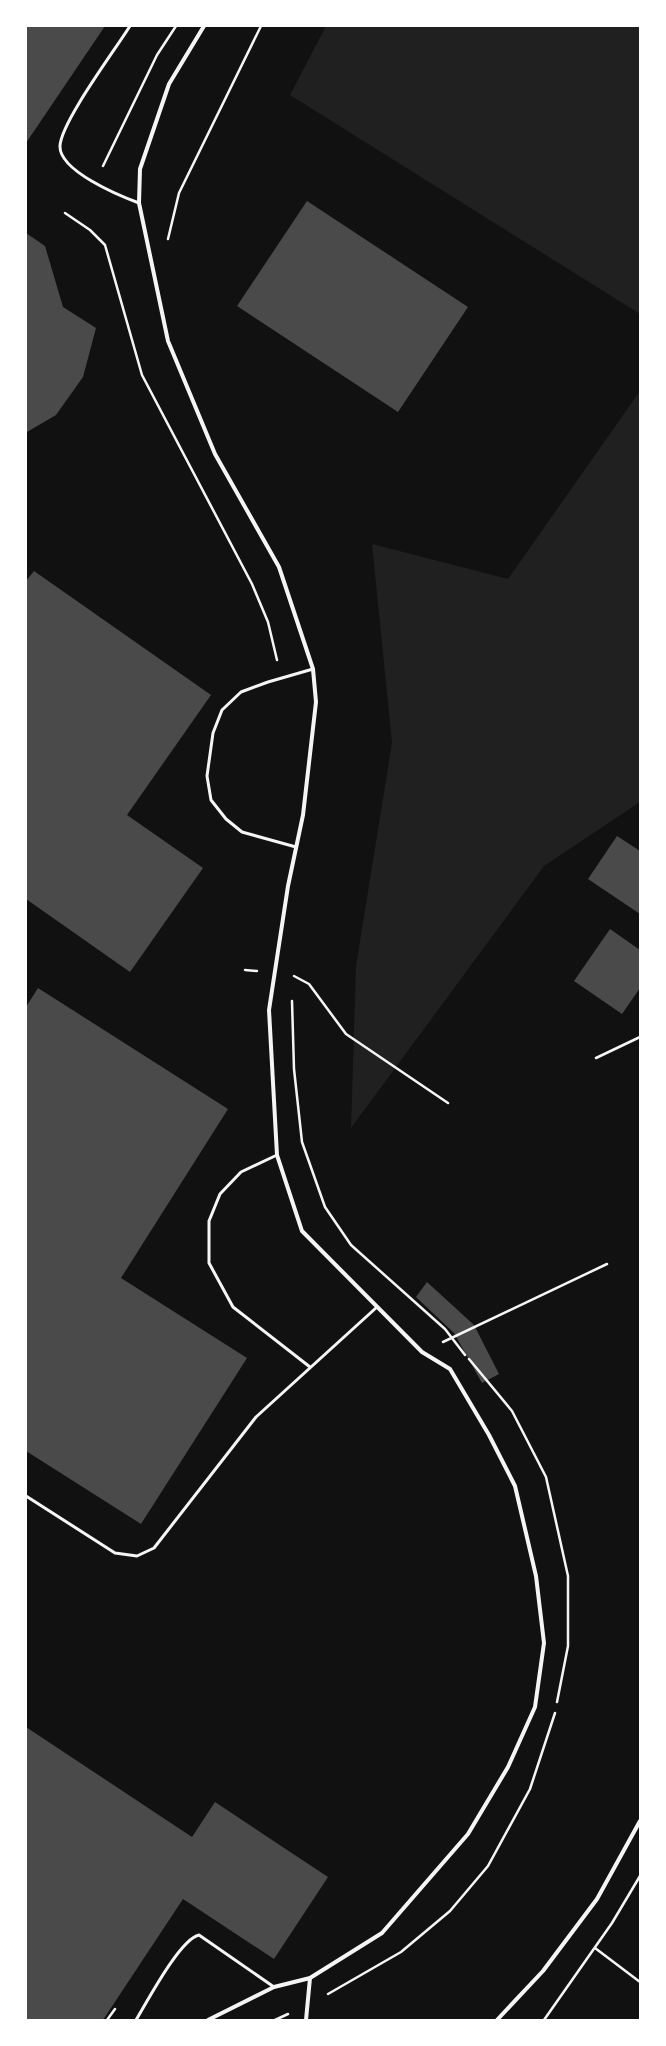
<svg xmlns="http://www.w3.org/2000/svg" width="666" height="2046" font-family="'Titillium Web',sans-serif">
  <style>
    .green { fill: #202020 }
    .building { fill: #4a4a4a }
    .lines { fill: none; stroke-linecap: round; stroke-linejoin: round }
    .path { stroke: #f5f5f5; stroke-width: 2.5 }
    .service { stroke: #f5f5f5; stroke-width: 3 }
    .minor { stroke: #f5f5f5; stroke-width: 4 }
  </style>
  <rect width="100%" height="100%" fill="#111"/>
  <!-- green -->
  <path class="green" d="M326,26H640V314L290,95Z
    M640,391V802L544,866L351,1128L356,966L392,743L372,544L508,579Z"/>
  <!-- building -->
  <path class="building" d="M26,26H105L26,143Z
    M307,201L468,307L398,412L237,306Z
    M26,233L45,246L63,307L96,328L83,377L56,415L27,432Z
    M34,571L211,695L127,815L203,868L130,972L26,899V581Z
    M617,836L640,851V914L588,879Z
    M610,929L640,950V988L622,1014L574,981Z
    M38,988L228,1109L121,1278L247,1358L141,1524L26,1451V1007Z
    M427,1282L474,1325L499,1374L482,1383L454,1333L416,1297Z
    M26,1727L192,1837L215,1802L328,1877L274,1959L183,1899L103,2020H26Z"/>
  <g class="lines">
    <!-- path -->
    <path class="path" d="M103,166L157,55L176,26
      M65,213L90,230L105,245L142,375L252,584L268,622L277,660
      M168,239L179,193L261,26
      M245,970L257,971
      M294,976L309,984L346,1034L448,1103
      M292,1001L294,1069L302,1142L325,1207L351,1245L445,1329L465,1355
      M596,1058L640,1037
      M443,1342L607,1264
      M469,1359L512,1411L546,1477L568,1576V1646L557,1702
      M595,1948L640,1982
      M328,1994L401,1952L450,1911L488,1866L530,1789L555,1713
      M107,2020L115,2009
      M275,2020L288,2014
      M544,2020L612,1923L640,1876"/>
    <!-- service -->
    <path class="service" d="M130,26C115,50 61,122 60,146C59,171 120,196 139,203
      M296,847L242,832L226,819L211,800L207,776L213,733L222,710L241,692L268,682L313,669
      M277,1155L241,1172L220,1194L209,1221V1263L233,1307L310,1367
      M26,1496L115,1553L137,1556L154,1548L256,1417L377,1307
      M136,2020C147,2002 180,1939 199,1935L274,1987"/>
    <!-- minor -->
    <path class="minor" d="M204,26L169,84L140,169L139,203L168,341L215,454L279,567L313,669L316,702L303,815L288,886L269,1010L277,1155L302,1231L422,1352L450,1369L489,1435L515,1486L536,1576L544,1643L535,1707L508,1767L468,1834L382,1933L310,1978L274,1987L208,2020
      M306,2020L310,1978
      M497,2020L543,1971L597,1899L640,1821"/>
  </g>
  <!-- border -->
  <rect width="666" height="2046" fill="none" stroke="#ffffff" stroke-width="54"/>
</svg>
